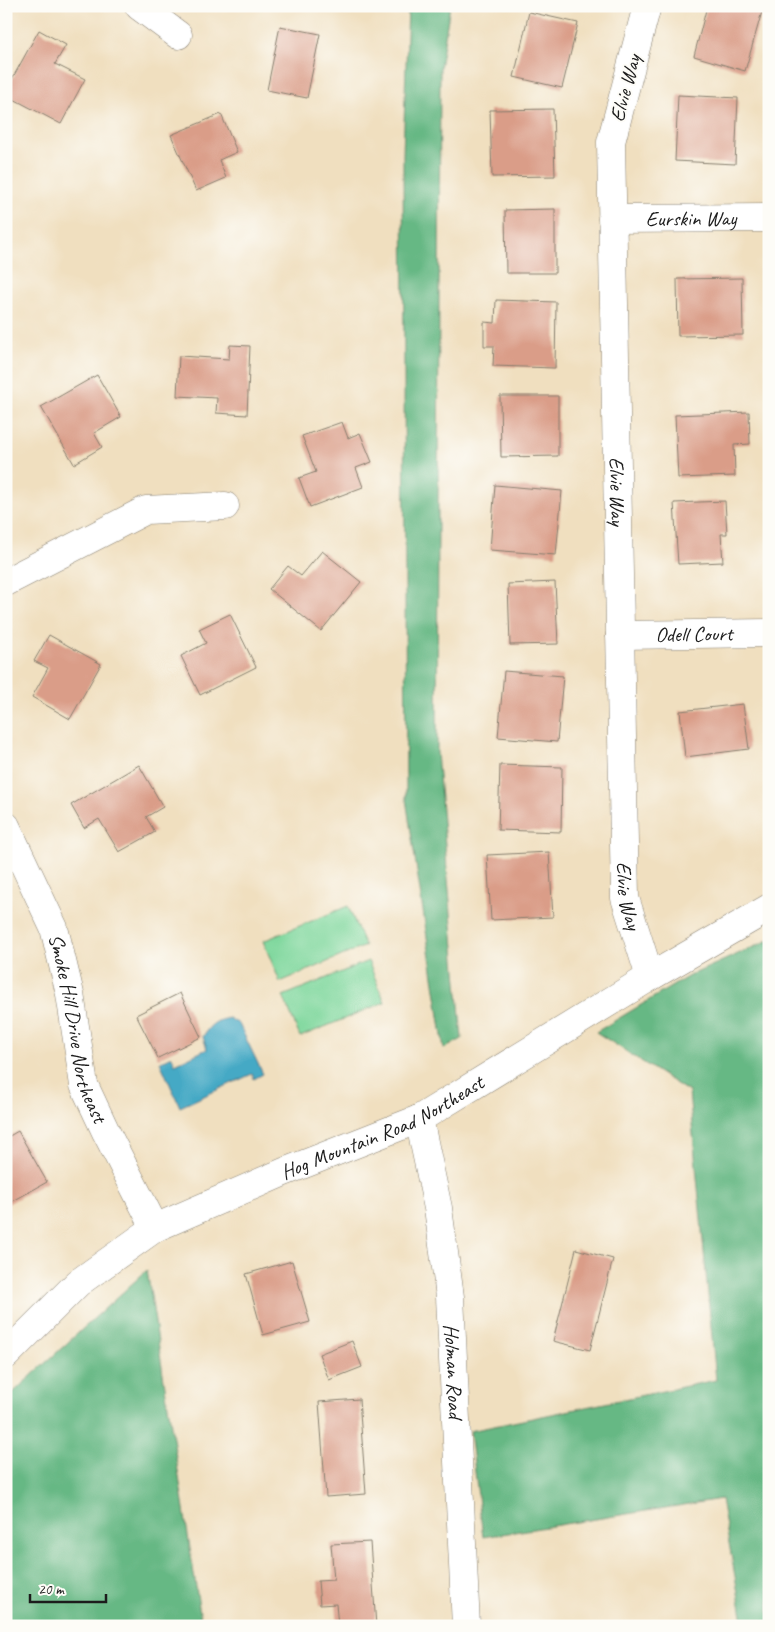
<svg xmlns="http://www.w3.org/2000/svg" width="775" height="1632" font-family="Caveat,sans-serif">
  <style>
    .green { fill: #7ed79c; stroke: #4d7a5c }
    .forest { fill: #66b884; stroke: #416a50 }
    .water { fill: #45a9c5; stroke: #306270 }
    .building { fill: #da9d88 }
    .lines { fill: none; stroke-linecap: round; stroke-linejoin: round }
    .minor-casing { stroke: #867e6e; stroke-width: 29 }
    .tertiary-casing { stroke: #867e6e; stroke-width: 29 }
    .minor { stroke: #fff; stroke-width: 28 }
    .tertiary { stroke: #fff; stroke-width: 28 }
    .labels { text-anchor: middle; stroke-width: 4; stroke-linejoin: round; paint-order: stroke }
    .street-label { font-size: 21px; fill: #1c1c1c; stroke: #fdfcf7 }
  </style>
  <rect width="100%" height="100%" fill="#fdfcf7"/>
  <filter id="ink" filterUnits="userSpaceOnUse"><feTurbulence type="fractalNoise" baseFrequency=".02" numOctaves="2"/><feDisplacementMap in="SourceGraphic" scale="10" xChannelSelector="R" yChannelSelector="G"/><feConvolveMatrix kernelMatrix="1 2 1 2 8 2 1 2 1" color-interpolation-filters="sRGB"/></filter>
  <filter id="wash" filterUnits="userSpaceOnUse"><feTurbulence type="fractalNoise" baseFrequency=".0096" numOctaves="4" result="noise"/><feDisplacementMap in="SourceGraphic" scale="20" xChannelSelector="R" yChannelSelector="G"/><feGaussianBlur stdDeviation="1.12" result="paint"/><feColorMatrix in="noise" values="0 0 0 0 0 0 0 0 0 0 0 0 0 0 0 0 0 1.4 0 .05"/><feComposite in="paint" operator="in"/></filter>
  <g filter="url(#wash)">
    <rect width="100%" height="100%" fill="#f0dfbf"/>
    <!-- green -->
    <path class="green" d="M348,906L365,946L280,982L263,941Z
      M368,961L385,1002L300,1037L283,996Z"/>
    <!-- forest -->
    <path class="forest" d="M408,6H450L440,68L437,753L462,1039L444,1049L406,799L403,155Z
      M769,940V1626H744L721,1499L483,1537L470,1431L716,1380L689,1092L596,1032L689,976Z
      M147,1270L202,1626H6V1399Z"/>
    <!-- water -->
    <path class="water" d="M229,1018L239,1024L263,1074L254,1079L252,1074L180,1107L160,1062L172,1056L175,1064L207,1049L203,1037C209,1025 216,1020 229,1018Z"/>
    <g id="blocks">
      <!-- building -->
      <path class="building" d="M707,6H758L763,8L745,71L694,56Z
        M529,12L578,23L562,88L514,77Z
        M280,26L320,34L307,98L267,90Z
        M39,30L66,45L55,64L85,79L61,124L6,95V90Z
        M678,95L738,98L735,164L675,161Z
        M553,109L555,176L492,177L490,110Z
        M221,114L237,152L219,160L226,178L196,191L171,135Z
        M555,209V273H506L505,210Z
        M742,278L743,335L678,336L677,279Z
        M496,300L556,302L555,368L493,366L494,346H484V322L495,323Z
        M230,345L250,346L247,415L216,413L217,398L177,396L179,356L229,359Z
        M97,375L121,417L94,433L102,447L74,464L41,407Z
        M500,396H558V456L501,457Z
        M749,412L750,444L734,445L735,476L678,478L675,415Z
        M342,422L348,438L360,433L372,462L356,468L363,487L310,507L299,478L316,472L302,436Z
        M495,485L562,491L556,555L490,550Z
        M725,501L727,534H721L723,562L678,564L674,503Z
        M322,551L361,582L321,631L269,589L288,566L301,576Z
        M555,582L558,644L510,645L508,584Z
        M230,614L256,667L200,695L181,656L206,643L199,629Z
        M49,635L101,664L70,719L32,697L48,668L34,661Z
        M504,671L563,676L557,742L498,737Z
        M743,704L749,749L685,757L680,711Z
        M139,765L163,807L146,817L155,832L119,852L99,819L84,828L71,805Z
        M500,765L562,767L561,832L498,830Z
        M549,852L553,917L491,920L487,855Z
        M180,993L201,1037L158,1058L136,1015Z
        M18,1131L47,1182L6,1205V1138Z
        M576,1249L613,1259L590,1350L553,1341Z
        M292,1261L310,1322L263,1335L246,1274Z
        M352,1341L362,1367L329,1380L319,1354Z
        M359,1399L366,1494L326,1497L319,1402Z
        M370,1542L376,1626H338L336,1604L320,1605L318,1581L334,1580L331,1544Z"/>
    </g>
  </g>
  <g filter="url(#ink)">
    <use href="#blocks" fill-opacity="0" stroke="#867e6e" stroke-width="1"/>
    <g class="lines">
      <defs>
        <g id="minor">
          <path d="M139,6L178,35"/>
          <path id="s1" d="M647,6L611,142L625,898L650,977"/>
          <path id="s2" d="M612,219L769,218"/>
          <path d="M6,582L146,510L225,506"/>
          <path id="s3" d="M620,635L769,633"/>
          <path id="s4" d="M6,826L54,928L70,994L84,1085L106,1132L155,1228"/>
          <path id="s5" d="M419,1119L438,1208L450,1297L466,1626"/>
        </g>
        <g id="tertiary">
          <path id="s6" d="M6,1355L78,1283L155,1228L284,1172L419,1119L650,977L769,908"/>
        </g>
      </defs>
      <!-- minor casing -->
      <use href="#minor" class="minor-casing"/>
      <!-- tertiary casing -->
      <use href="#tertiary" class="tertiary-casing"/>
      <!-- minor -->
      <use href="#minor" class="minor"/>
      <!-- tertiary -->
      <use href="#tertiary" class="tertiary"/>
    </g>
  </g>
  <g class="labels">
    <!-- street labels -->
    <g class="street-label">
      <text transform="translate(625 88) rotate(-75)" y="7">Elvie Way</text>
      <text dy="7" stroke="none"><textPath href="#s2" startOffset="79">Eurskin Way</textPath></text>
      <text dy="7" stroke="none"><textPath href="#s1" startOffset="490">Elvie Way</textPath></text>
      <text dy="7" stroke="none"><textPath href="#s3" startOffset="74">Odell Court</textPath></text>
      <text dy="7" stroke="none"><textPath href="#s1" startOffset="895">Elvie Way</textPath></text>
      <text dy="7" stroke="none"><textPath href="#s4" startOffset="216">Smoke Hill Drive Northeast</textPath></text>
      <text dy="7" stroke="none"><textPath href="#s6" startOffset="445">Hog Mountain Road Northeast</textPath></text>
      <text dy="7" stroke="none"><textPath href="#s5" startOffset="255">Holman Road</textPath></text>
    </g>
  </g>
  <!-- margin -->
  <rect width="775" height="1632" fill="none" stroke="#fdfcf7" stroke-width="25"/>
  <!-- scale -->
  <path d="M30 1594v8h76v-8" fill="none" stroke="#1c1c1c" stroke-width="2.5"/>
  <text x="38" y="1594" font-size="15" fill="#1c1c1c" stroke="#fdfcf7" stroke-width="4" paint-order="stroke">20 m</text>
</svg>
